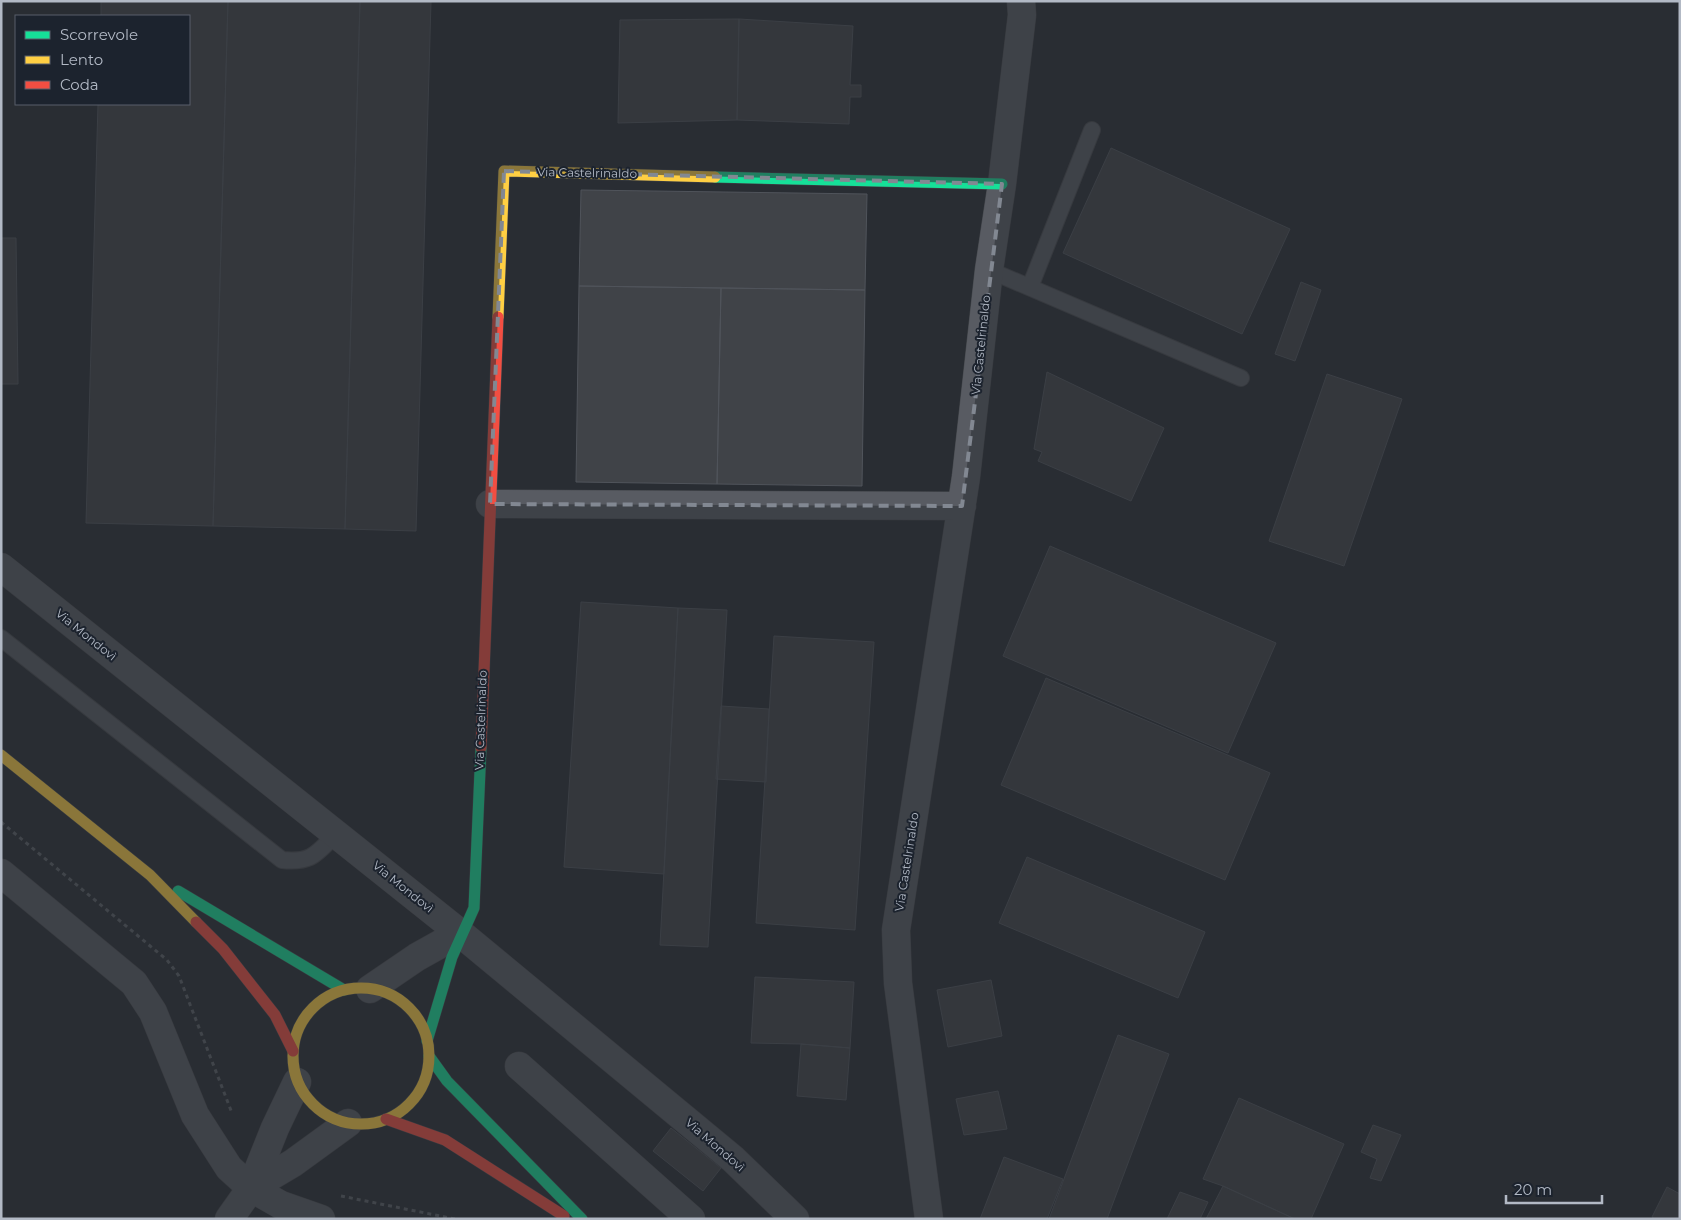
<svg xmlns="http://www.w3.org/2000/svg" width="1681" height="1220" font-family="Montserrat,sans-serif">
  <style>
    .building { fill: #404348; stroke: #50545b }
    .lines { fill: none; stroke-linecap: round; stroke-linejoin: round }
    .lane-casing { stroke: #46494e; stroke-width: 18 }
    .street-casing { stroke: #46494e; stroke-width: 29 }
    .fast-casing { stroke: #46494e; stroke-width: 12 }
    .slow-casing { stroke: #46494e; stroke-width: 12 }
    .jam-casing { stroke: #46494e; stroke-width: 12 }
    .path { stroke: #5b6066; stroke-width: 3; stroke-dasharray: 4 4; stroke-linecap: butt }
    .lane { stroke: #585b62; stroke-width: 16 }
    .street { stroke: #585b62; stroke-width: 28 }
    .fast { stroke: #16e098; stroke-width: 11 }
    .slow { stroke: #ffcf43; stroke-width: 11 }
    .jam { stroke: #f24e42; stroke-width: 11 }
    .marked { fill: none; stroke: #828892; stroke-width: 4; stroke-dasharray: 10 6; stroke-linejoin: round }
    .labels { text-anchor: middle; stroke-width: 4; stroke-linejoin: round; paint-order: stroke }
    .street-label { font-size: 12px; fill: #b2b9c5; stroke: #1c232e }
  </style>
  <rect width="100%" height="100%" fill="#292d33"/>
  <!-- building -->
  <path class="building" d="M101,1H228L213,526L86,523L98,104H189V16H101Z
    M228,1H360L345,529L213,526Z
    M360,1H431L416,531L345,529Z
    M739,19L737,120L618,123L620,20Z
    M739,19L853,26L850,85H861V97H850L849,124L737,120Z
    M1111,148L1290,229L1242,334L1063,253Z
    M581,190L867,194L865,290L579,286Z
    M1,238H16L18,384H1Z
    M1301,282L1321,290L1295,361L1275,354Z
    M579,286L721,288L717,484L576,482Z
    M721,288L865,290L862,486L717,484Z
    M1047,372L1164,428L1131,501L1038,461L1042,452L1034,449Z
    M1327,374L1402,399L1344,566L1269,541Z
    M1050,546L1276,643L1228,753L1003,656Z
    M581,602L678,608L664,874L564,867Z
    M678,608L727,610L708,947L660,945Z
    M774,636L874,642L855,930L756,923Z
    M1046,678L1270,773L1225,880L1001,785Z
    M721,706L769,709L766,782L716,779Z
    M1027,857L1205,932L1178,998L999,923Z
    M755,977L854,982L850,1048L801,1044L751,1043Z
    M991,980L1002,1036L948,1047L937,990Z
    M1118,1035L1169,1054L1107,1219H1049Z
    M801,1044L850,1048L846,1100L797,1096Z
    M998,1091L1007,1129L964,1135L956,1099Z
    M1239,1098L1344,1144L1311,1219H1295L1223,1186L1203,1179Z
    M1373,1125L1401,1135L1381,1181L1370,1178L1377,1159L1361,1152Z
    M671,1128L721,1168L703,1191L653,1151Z
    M1004,1157L1063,1179L1047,1219H980Z
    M1223,1186L1295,1219H1206Z
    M1667,1187L1680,1194V1219H1655L1652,1217Z
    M1180,1192L1208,1202L1200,1219H1167Z"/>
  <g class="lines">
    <defs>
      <path id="lane" d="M989,270L1241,378
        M1030,287L1092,130
        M1,638L282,860C312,863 316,854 336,834"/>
      <path id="street" d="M490,504L962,506
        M1,567L460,933L733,1159L795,1219
        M1,873L134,983L153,1012L195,1115L229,1168L251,1188L281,1205L321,1219
        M370,989L417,957L460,933
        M519,1066L691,1219
        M251,1188L293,1163L348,1123
        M229,1219L251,1188L275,1128L297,1082
        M929,1219L898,983L896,930L966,477L989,270L1002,184L1022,15L1021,1"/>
      <path id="fast" d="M715,177L1002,184
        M178,891L344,990
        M427,1041L452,957L474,908L481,748
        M429,1056L447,1081L582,1219"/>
      <path id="slow" d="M498,317L504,171L715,177
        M1,755L150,875L196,922
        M293 1056a68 68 0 1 1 136 0a68 68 0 1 1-136 0Z"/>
      <path id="jam" d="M481,748L498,317
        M196,922L223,949L275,1015L293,1051
        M386,1119L445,1140L564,1216"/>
    </defs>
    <!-- lane casing -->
    <use href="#lane" class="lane-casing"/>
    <!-- street casing -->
    <use href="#street" class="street-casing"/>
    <!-- fast casing -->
    <use href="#fast" class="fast-casing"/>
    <!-- slow casing -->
    <use href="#slow" class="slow-casing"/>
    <!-- jam casing -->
    <use href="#jam" class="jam-casing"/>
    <!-- path -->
    <path class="path" d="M1,822L167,960L179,976L232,1113
      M341,1196L455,1219"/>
    <!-- lane -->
    <use href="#lane" class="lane"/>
    <!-- street -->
    <use href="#street" class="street"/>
    <!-- fast -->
    <use href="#fast" class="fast"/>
    <!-- slow -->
    <use href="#slow" class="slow"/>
    <!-- jam -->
    <use href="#jam" class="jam"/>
  </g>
  <!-- marked area -->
  <path d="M0 0H1681V1220H0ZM504,171L1002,184L962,506L490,504Z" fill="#292d33" fill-opacity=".55" fill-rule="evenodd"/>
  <path class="marked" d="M504,171L1002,184L962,506L490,504Z"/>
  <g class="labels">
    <!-- street labels -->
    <g class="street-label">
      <text transform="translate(587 173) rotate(1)" y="4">Via Castelrinaldo</text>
      <text transform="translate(981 345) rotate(-84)" y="4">Via Castelrinaldo</text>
      <text transform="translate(86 635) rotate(39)" y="4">Via Mondovì</text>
      <text transform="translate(481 720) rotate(-88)" y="4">Via Castelrinaldo</text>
      <text transform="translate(907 862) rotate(-81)" y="4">Via Castelrinaldo</text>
      <text transform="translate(403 887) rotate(39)" y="4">Via Mondovì</text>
      <text transform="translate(715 1145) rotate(41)" y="4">Via Mondovì</text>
    </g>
  </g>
  <!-- border -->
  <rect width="1681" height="1220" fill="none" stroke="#b2b9c5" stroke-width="5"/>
  <!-- legend -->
  <rect x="15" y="15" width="175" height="90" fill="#1c232e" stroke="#585f6a"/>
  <rect x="25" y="31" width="25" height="8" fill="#16e098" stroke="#585f6a"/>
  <text x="60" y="40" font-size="15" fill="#b2b9c5">Scorrevole</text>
  <rect x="25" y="56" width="25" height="8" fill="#ffcf43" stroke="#585f6a"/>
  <text x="60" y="65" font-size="15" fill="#b2b9c5">Lento</text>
  <rect x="25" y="81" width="25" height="8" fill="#f24e42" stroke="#585f6a"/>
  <text x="60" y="90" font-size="15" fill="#b2b9c5">Coda</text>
  <!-- scale -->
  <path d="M1506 1195v8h96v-8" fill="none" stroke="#b2b9c5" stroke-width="2.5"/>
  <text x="1514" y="1195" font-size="15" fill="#b2b9c5" stroke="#1c232e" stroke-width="4" paint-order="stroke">20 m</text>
</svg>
